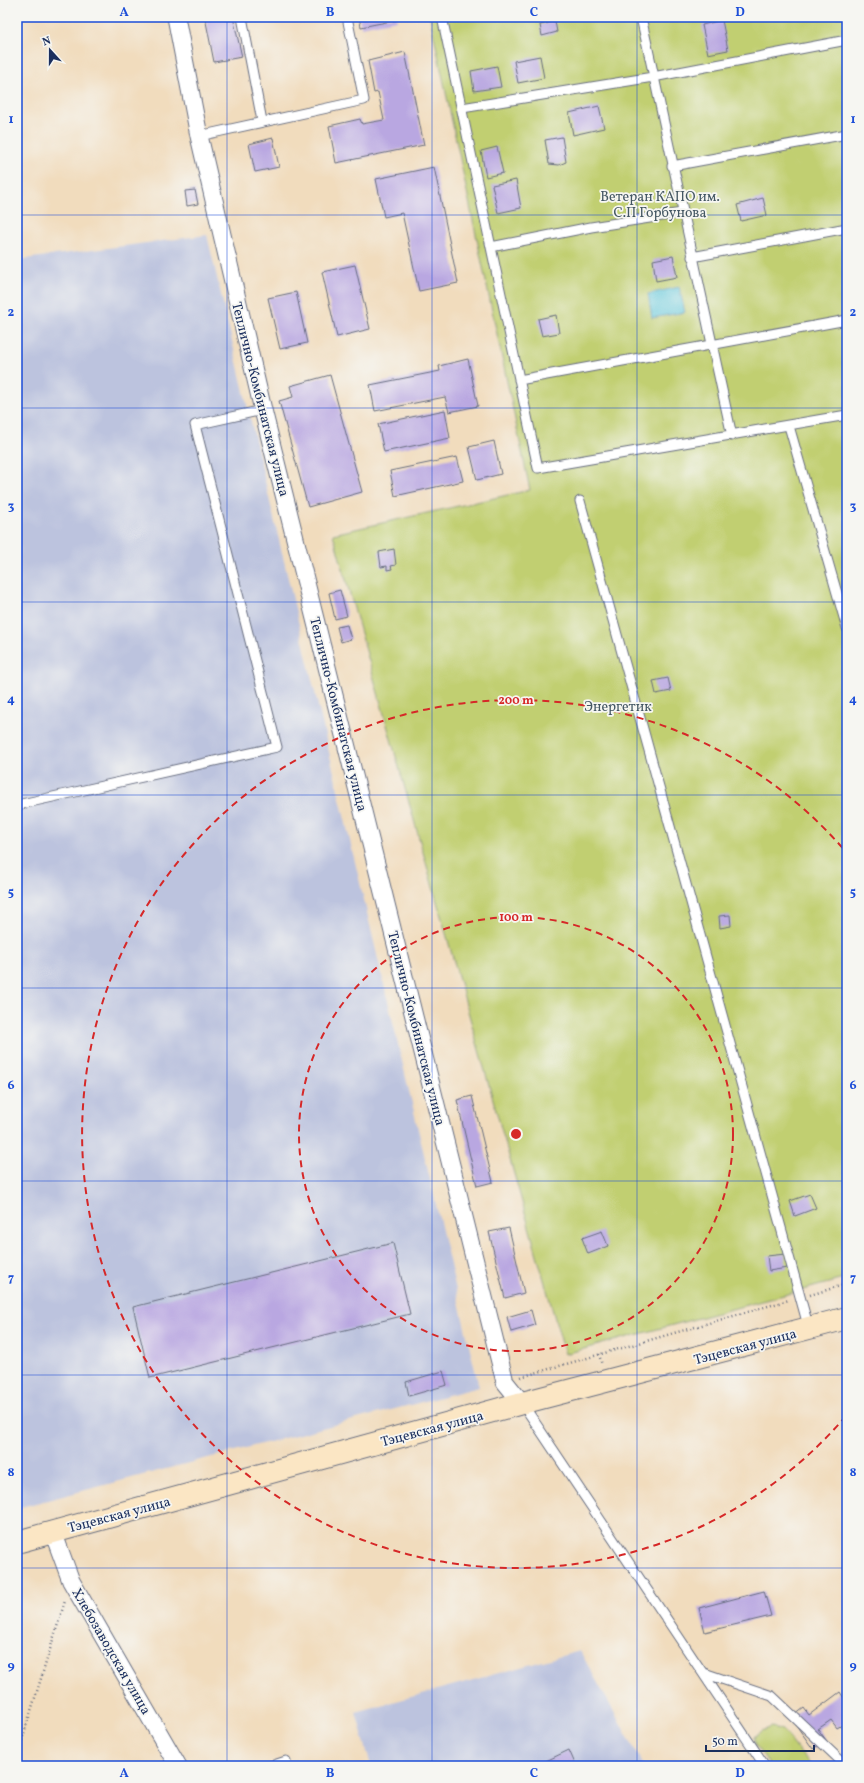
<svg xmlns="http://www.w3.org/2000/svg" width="864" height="1783" font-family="Vollkorn,serif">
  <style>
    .industrial { fill: #bcc3de }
    .green { fill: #c1cf71; stroke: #6e7f68 }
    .water { fill: #60c8dc; stroke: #3e7c9d }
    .building { fill: #b9a7e1 }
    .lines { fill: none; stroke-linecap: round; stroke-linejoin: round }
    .service-casing { stroke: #666c7f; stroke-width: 11 }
    .minor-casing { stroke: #666c7f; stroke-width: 19 }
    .secondary-casing { stroke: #666c7f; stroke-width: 24 }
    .path { stroke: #666c7f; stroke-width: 2.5; stroke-dasharray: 1 3; stroke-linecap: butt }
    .service { stroke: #fff; stroke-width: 9 }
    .minor { stroke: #fff; stroke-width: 17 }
    .secondary { stroke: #fbe6c4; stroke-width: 22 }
    .grid { fill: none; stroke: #1d4ed8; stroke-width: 1; stroke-opacity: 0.55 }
    .ring { fill: none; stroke: #d62828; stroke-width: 2; stroke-dasharray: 7 5 }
    .labels { text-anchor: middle; stroke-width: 3.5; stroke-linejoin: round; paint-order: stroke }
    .park-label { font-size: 14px; fill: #445763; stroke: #f6f6f2 }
    .street-label { font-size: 14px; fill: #1b2f5e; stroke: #f6f6f2 }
    .centre { fill: #d62828; stroke: #f6f6f2; stroke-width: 2 }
    .ring-label { font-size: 12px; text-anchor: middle; font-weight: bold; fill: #d62828; stroke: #f6f6f2; stroke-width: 3.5; stroke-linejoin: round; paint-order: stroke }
    .neatline { fill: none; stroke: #1d4ed8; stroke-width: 1.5 }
    .grid-label { font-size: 13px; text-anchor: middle; font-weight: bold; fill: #1d4ed8 }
  </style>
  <rect width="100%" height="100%" fill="#f6f6f2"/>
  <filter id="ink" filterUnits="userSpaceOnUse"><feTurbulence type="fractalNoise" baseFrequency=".025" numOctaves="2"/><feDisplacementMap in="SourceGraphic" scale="8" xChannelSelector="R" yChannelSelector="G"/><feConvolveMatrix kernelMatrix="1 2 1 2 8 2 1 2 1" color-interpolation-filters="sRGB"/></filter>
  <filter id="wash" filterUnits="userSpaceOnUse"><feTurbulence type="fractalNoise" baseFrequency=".012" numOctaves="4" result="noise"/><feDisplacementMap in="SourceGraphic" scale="16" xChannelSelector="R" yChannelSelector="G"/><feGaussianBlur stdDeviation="0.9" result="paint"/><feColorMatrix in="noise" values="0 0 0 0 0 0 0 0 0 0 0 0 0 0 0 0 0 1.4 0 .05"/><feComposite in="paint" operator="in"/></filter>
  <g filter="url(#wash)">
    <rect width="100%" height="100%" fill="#f1dcbd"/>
    <!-- industrial -->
    <path class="industrial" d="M207,235L479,1387L17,1508V260Z
      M580,1651L644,1766H371L356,1712Z"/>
    <!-- green -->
    <path class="green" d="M430,17H847V1278L565,1354L333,534L530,490Z
      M772,1727L782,1730L811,1766H770L755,1745V1737L762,1731Z"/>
    <!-- water -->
    <path class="water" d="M679,287L685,312L652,318L648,294Z"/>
    <g id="blocks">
      <!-- building -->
      <path class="building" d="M205,17H233L242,57L214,62Z
        M359,17H397V20L361,27Z
        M722,20L728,50L708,54L702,25Z
        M555,21L557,32L542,36L540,25Z
        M405,52L424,145L336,163L329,126L360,119L362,124L384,120L378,92L374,93L368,61Z
        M540,56L544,78L518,83L514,61Z
        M497,66L501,87L474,91L471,71Z
        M599,106L604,128L573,135L569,113Z
        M562,137L566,162L559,165L549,164L545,140Z
        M273,138L279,167L255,172L249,144Z
        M497,147L503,173L486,177L481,151Z
        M434,167L458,283L419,291L402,213L384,217L376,179Z
        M516,180L521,208L498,213L492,185Z
        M195,190L198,204L187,206L185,191Z
        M763,198L767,215L741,221L737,205Z
        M673,256L677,277L656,281L653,260Z
        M355,265L370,329L337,337L322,272Z
        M296,292L307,343L280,349L268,298Z
        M556,315L559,333L542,336L538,319Z
        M468,359L478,406L449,412L445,397L375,411L370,385L440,371L439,366Z
        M330,375L362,492L308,507L279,401L293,397L290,386Z
        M445,410L450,438L384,452L378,424Z
        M494,441L501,474L477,480L469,447Z
        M457,457L463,481L395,496L390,471Z
        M394,549L396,565L391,566L392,569L387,570V566L381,567L379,552Z
        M340,590L347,616L335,619L329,593Z
        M347,625L351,639L341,642L337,627Z
        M668,678L671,691L656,694L653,681Z
        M730,915L731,926L720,928L719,916Z
        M472,1096L493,1182L477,1186L457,1100Z
        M810,1194L816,1208L795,1216L790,1201Z
        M509,1228L524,1293L505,1298L489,1232Z
        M602,1231L608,1246L588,1254L582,1238Z
        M393,1243L410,1314L150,1378L133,1307Z
        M785,1254L787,1268L769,1271L767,1256Z
        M531,1310L535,1325L511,1332L507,1317Z
        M443,1371L447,1385L409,1396L406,1382Z
        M764,1591L771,1616L705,1632L699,1608Z
        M840,1692L847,1703V1722L837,1728L831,1720L818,1729L826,1740L813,1749L791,1718L804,1708L809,1715Z
        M569,1750L576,1766H545L544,1762Z"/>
    </g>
  </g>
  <g filter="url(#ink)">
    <use href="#blocks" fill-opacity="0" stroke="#666c7f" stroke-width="1"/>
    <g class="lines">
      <defs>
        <path id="service" d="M242,17L262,121
          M442,17L538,468L847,415
          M641,17L732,436
          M462,108L653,77L847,40
          M199,136L364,100L347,17
          M672,166L847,134
          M491,247L591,227L682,213
          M692,257L847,228
          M519,380L847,320
          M789,426L847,628
          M580,501L809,1329
          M17,805L277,747L195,425L263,410
          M522,1403L765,1766
          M704,1673L772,1696L841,1761L840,1766
          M271,1766L286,1761L287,1766"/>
        <path id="minor" d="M176,17L199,136L263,410L505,1382L522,1403
          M53,1532L71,1581L178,1766"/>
        <path id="secondary" d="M17,1542L522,1403L847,1318"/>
      </defs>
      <!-- service casing -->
      <use href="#service" class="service-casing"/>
      <!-- minor casing -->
      <use href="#minor" class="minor-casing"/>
      <!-- secondary casing -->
      <use href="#secondary" class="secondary-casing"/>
      <!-- path -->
      <path class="path" d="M810,1295L847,1284
        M599,1354L602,1365
        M521,1377L789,1300
        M17,1756L65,1601"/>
      <!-- service -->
      <use href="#service" class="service"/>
      <!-- minor -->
      <use href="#minor" class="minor"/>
      <!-- secondary -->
      <use href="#secondary" class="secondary"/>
    </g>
  </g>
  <!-- grid -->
  <path class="grid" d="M227,17V1766M432,17V1766M637,17V1766M17,215H847M17,408H847M17,602H847M17,795H847M17,988H847M17,1181H847M17,1375H847M17,1568H847"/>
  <!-- distance rings -->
  <g class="ring">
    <circle cx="516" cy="1134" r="217"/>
    <path d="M846 1416A434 434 0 1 1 846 852"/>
  </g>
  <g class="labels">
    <!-- park labels -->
    <g class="park-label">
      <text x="660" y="201">Ветеран КАПО им.<tspan x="660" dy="16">С.П Горбунова</tspan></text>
      <text x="618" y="711">Энергетик</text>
    </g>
    <!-- street labels -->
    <g class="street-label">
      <text transform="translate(261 399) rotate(76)" y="5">Теплично-Комбинатская улица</text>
      <text transform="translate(339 714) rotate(76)" y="5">Теплично-Комбинатская улица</text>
      <text transform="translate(417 1028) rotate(76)" y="5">Теплично-Комбинатская улица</text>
      <text transform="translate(745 1346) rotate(-15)" y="5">Тэцевская улица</text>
      <text transform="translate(432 1428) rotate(-15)" y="5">Тэцевская улица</text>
      <text transform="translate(119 1514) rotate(-15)" y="5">Тэцевская улица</text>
      <text transform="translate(112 1651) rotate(60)" y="5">Хлебозаводская улица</text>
    </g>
  </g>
  <circle cx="516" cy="1134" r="6" class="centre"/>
  <g class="ring-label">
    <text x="516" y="704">200 m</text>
    <text x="516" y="921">100 m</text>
  </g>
  <!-- margin -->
  <rect width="864" height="1783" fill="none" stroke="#f6f6f2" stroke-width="44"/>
  <!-- north arrow -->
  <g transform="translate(50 50) rotate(339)" stroke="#f6f6f2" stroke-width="3" paint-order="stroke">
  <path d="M0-3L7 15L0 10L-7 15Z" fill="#1b2f5e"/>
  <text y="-6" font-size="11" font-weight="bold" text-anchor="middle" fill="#1b2f5e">N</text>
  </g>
  <!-- scale -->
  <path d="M706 1745v6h108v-6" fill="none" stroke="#1b2f5e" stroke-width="2"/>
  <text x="712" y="1745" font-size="12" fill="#1b2f5e" stroke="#f6f6f2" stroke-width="3" paint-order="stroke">50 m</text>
  <rect x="22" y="22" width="820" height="1739" class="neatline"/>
  <g class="grid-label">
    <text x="124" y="16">A</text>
    <text x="330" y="16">B</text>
    <text x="534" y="16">C</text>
    <text x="740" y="16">D</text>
    <text x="11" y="123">1</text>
    <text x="853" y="123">1</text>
    <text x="11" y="316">2</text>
    <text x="853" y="316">2</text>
    <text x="11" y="510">3</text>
    <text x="853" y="510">3</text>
    <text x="11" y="703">4</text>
    <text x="853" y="703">4</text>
    <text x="11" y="896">5</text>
    <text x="853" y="896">5</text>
    <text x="11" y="1089">6</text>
    <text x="853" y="1089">6</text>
    <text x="11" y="1282">7</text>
    <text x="853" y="1282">7</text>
    <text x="11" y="1476">8</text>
    <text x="853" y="1476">8</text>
    <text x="11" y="1669">9</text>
    <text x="853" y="1669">9</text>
    <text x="124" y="1777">A</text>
    <text x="330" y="1777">B</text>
    <text x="534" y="1777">C</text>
    <text x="740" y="1777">D</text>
  </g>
</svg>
